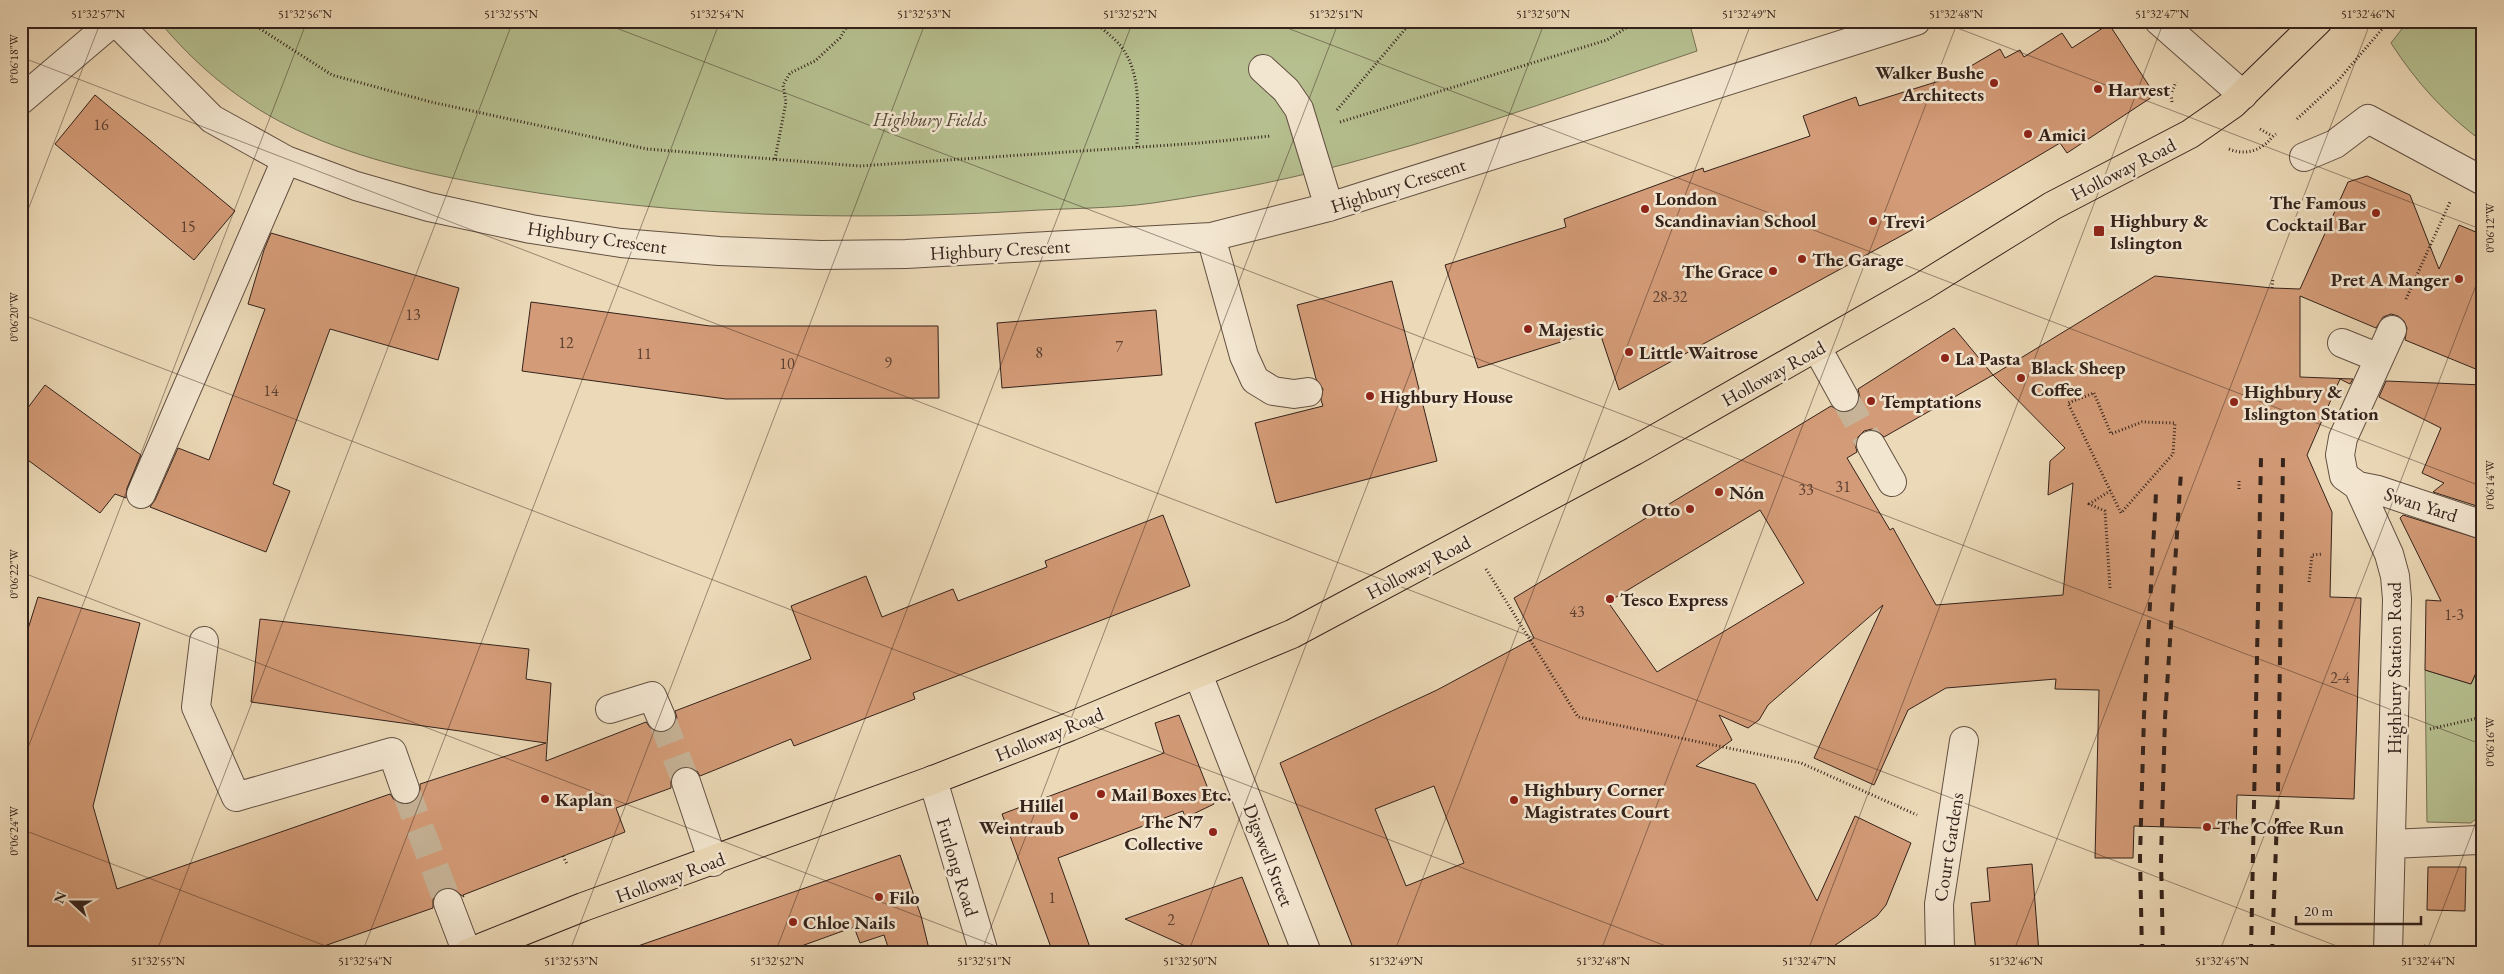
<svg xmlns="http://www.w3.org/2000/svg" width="2504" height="974" font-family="'EB Garamond',serif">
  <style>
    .green { fill: #b6bf8f; stroke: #757055 }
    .building { fill: #d39b77; stroke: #34221b; fill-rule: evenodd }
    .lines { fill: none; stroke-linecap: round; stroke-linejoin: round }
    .minor-tunnel { stroke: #c7b498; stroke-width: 28; stroke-dasharray: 28 14; stroke-linecap: butt }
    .minor-casing { stroke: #625042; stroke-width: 30 }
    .highway-casing { stroke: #34221b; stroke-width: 30 }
    .path { stroke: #34221b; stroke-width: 3; stroke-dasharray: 1 2.5; stroke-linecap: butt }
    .minor { stroke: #f3e6d0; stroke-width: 28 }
    .highway { stroke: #ecd9b7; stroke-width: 28 }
    .rail { stroke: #34221b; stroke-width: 4; stroke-dasharray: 9 9; stroke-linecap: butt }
    .ticks { fill: none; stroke: #34221b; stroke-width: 1; stroke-opacity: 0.45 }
    .poi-dot { fill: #8f2418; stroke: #f3e6d0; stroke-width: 2 }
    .labels { text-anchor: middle; stroke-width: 5; stroke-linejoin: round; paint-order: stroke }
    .number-label { font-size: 16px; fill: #5c4032 }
    .poi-label { font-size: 19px; font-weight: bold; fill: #34221b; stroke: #f3e6d0; text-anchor: start }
    .park-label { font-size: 19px; font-style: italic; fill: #544938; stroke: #f3e6d0 }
    .street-label { font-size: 19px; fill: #34221b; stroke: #f3e6d0 }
    .neatline { fill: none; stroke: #34221b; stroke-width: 2 }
    .ticks-label { font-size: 12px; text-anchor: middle; fill: #34221b }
  </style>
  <rect width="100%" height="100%" fill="#ecd9b7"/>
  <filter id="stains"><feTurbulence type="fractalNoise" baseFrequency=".004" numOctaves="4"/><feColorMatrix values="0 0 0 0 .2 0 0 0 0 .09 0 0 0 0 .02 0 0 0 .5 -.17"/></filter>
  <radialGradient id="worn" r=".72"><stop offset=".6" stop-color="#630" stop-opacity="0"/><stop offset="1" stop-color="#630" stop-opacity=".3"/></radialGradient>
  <!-- green -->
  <path class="green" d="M159,21H1701L1690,25L1697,51C1590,87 1483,126 1374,156C1302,177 1227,192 1153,203C1110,209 1066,208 1023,211C852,221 677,217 507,188C436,176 363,161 297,130C243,105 197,67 159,21Z
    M2408,21H2483V142C2445,114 2416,82 2391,43Z
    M2480,665L2483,666V813L2471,823L2427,822L2425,670L2471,684Z"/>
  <!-- building -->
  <path class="building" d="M2109,24L2155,95L2067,153L2060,143L1932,219L1619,390L1599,330L1478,368L1445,265L1566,227L1564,219L1703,168L1704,172L1810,136L1803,116L1856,97L1859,106L1952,77L2000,49L2005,58L2020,50L2024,57L2062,33L2072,48Z
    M95,95L235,211L194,260L55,144Z
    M2367,176L2410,195L2439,269L2459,225L2483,235V372L2405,340L2407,328L2404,321L2398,316L2391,314L2383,317L2376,328L2300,296V377L2353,379L2350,384L2340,379L2307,455L2332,512L2330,597L2361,598L2354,799L2237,795L2236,829L2134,826L2133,858H2095L2099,690L2055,689L2056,679L1946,688L1908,710L1874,785L1814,758L1883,605L1768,705L1759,720L1748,728L1719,715L1732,740L1696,766L1755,784L1817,901L1855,816L1911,843L1886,905L1877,916L1824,953H1355L1280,763L1437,690L1534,638L1514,598L1831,406L1843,413L1852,410L1858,405L1860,398L1858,389L1954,328L1993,375L2155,276L2272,288L2300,289L2348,182ZM1993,375L2065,448L2050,461L2048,495L2073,483L2063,595L1936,605L1893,528L1890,530L1847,458L1857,452L1855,444L1857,438L1864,431L1872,429L1878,431L1884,437ZM1760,510L1804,583L1657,672L1608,602ZM1434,786L1464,863L1406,886L1375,809Z
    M271,233L459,288L438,360L330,329L273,484L290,491L266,552L150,507L155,500L178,448L209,460L265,309L248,304L264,250Z
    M1392,281L1437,461L1276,503L1255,423L1323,406L1321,400L1323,389L1316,379L1297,305Z
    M531,302L710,326H938L939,398L726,399L522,371Z
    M1156,310L1162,375L1002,388L997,323Z
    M2386,381L2483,385V508L2433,492L2444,483L2422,473L2441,428L2379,397Z
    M45,385L141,455L127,488L126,498L115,494L100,513L21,455V417Z
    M1163,515L1190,586L913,693L915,699L794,746L791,739L700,776L697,771L690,767H681L675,771L671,778V788L616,808L625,832L463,895L464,897L451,888H443L436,894L433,900V908L304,953H21V651L38,597L140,623L93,806L117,889L390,794L395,801L403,804H410L417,799L420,791V784L546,743L251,702L260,619L529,649L526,679L551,683L546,761L646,722L652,730L659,732H667L674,726L677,718L675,711L811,659L791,606L866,576L882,617L953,589L958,601L1047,567L1045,561Z
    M2403,515L2483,540V657L2471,684L2425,670L2426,600L2441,601L2400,518Z
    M1179,715L1214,804L1185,818L1183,811L1058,858L1092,953H1053L1002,814L1164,753L1155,723Z
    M900,855L921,916L930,953H890L884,935L860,943L854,927L782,953H636L635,947Z
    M2032,864L2039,953H1976L1971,903L1990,901L1987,868Z
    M2428,867H2466L2465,911L2427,910Z
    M1242,877L1272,953H1201L1125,919Z"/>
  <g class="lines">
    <!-- minor-tunnel -->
    <path class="minor-tunnel" d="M1844,397L1871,445
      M661,717L686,782
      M405,789L448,903"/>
    <defs>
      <path id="minor" d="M115,21L212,119L286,160L356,186L429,207L531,229L621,243L719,251L821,255L906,254L1211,237L1329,207L1916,21
        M2159,21L2243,95
        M1263,69L1286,90L1299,109L1329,207
        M21,100L114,21
        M2304,157L2335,144L2368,119L2483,181
        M1211,237L1244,356L1255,380L1273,391L1294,394L1308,392
        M2342,343L2379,358
        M1817,348L1844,397
        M1871,445L1892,482
        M2358,486L2378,490L2483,525
        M141,494L286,160
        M204,641L196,707L236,797L392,752L405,789
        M1198,674L1307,953
        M610,709L652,696L661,717
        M933,780L984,953
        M686,782L713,862
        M2391,844L2478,840L2483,837
        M448,903L467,953
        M1940,953L1939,904L1964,741
        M2388,953L2397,599L2395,576L2389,554L2358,486L2344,476L2340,455L2343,438L2392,330"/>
      <path id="highway" d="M468,953L583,907L933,780L1069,727L1292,634L1634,451L1923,286L2052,206L2190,134L2233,104L2318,21"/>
    </defs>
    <!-- minor casing -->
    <use href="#minor" class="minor-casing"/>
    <!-- highway casing -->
    <use href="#highway" class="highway-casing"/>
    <!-- path -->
    <path class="path" d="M248,21L332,75L431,102L647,149L859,166L1200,143L1271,136
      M1094,21C1102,29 1113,37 1120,45C1143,74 1137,113 1137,147
      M2172,102L2171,94L2176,82
      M1337,110L1412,21
      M2297,119L2336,83L2389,21
      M1340,122L1607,40L1637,21
      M2260,129L2272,136
      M2229,149C2241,154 2253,153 2264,145C2269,142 2271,137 2276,134
      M775,159L786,102L783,85L790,73L815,61L840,38L850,21
      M2272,288L2273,278
      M2406,299L2450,202
      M2094,393L2111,434L2142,422L2175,423L2173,454L2121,513L2068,403Z
      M2239,489V481
      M1486,569L1578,717L1801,763L1917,815
      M2309,582L2312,555L2323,554
      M2110,588L2105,511L2089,504L2110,491
      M2430,729L2483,717
      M563,856L567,864
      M2424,946L2483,953"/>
    <!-- minor -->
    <use href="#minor" class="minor"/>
    <!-- highway -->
    <use href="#highway" class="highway"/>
    <!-- rail -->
    <path class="rail" d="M2142,953L2140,857L2144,715L2156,493
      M2163,953L2161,859L2165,718L2181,472
      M2251,953L2261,458
      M2272,953L2278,792L2283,458"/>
  </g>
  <!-- ticks -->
  <path class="ticks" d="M598,21L2483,745M1269,21L2483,487M1939,21L2483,230M21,57L2355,953M21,228L101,21M21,314L1684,953M21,572L1014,953M21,766L307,21M21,829L344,953M156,953L513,21M362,953L720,21M569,953L926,21M775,953L1133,21M981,953L1339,21M1188,953L1545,21M1394,953L1752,21M1600,953L1958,21M1807,953L2164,21M2013,953L2371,21M2219,953L2483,267M2426,953L2483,804"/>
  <!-- markers -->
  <g class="poi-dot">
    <circle cx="1994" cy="83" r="5"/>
    <circle cx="2098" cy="89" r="5"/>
    <circle cx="2028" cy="134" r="5"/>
    <circle cx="1645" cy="209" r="5"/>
    <circle cx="2376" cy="213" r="5"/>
    <circle cx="1873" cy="221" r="5"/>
    <rect x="2093" y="225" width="12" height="12" rx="2.5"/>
    <circle cx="1802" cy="259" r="5"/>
    <circle cx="1773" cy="271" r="5"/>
    <circle cx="2459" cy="279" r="5"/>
    <circle cx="1528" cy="329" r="5"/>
    <circle cx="1629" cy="352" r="5"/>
    <circle cx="1945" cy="358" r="5"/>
    <circle cx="2021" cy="378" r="5"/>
    <circle cx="1370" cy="396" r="5"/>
    <circle cx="1871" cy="401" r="5"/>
    <circle cx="2234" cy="402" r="5"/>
    <circle cx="1719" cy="492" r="5"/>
    <circle cx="1690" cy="509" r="5"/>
    <circle cx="1610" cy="599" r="5"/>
    <circle cx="1101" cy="794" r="5"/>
    <circle cx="545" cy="799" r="5"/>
    <circle cx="1514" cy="800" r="5"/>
    <circle cx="1074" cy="816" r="5"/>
    <circle cx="2207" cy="827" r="5"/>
    <circle cx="1213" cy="832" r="5"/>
    <circle cx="879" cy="897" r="5"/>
    <circle cx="793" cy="922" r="5"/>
  </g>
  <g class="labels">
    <!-- number labels -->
    <g class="number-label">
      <text x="101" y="130">16</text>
      <text x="188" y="232">15</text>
      <text x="1670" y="302">28-32</text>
      <text x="413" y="320">13</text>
      <text x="566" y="348">12</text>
      <text x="1119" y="352">7</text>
      <text x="1039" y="358">8</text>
      <text x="644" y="359">11</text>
      <text x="888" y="368">9</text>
      <text x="787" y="369">10</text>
      <text x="271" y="396">14</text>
      <text x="1843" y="492">31</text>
      <text x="1806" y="495">33</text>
      <text x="1577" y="617">43</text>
      <text x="2454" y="620">1-3</text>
      <text x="2340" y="683">2-4</text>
      <text x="1052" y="903">1</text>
      <text x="1171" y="925">2</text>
    </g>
    <!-- poi labels -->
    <g class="poi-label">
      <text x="1984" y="79" text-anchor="end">Walker Bushe<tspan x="1984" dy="22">Architects</tspan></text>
      <text x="2108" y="96">Harvest</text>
      <text x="2038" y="141">Amici</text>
      <text x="1655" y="205">London<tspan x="1655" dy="22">Scandinavian School</tspan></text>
      <text x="2366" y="209" text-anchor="end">The Famous<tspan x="2366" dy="22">Cocktail Bar</tspan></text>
      <text x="2110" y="227">Highbury &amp;<tspan x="2110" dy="22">Islington</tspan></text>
      <text x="1883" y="228">Trevi</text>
      <text x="1812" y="266">The Garage</text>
      <text x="1763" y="278" text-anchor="end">The Grace</text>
      <text x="2449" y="286" text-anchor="end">Pret A Manger</text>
      <text x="1538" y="336">Majestic</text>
      <text x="1639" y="359">Little Waitrose</text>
      <text x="1955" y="365">La Pasta</text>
      <text x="2031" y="374">Black Sheep<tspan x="2031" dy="22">Coffee</tspan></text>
      <text x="2244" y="398">Highbury &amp;<tspan x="2244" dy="22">Islington Station</tspan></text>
      <text x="1380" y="403">Highbury House</text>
      <text x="1881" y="408">Temptations</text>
      <text x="1729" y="499">Nón</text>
      <text x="1680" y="516" text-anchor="end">Otto</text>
      <text x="1620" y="606">Tesco Express</text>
      <text x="1524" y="796">Highbury Corner<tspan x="1524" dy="22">Magistrates Court</tspan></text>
      <text x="1111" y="801">Mail Boxes Etc.</text>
      <text x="555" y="806">Kaplan</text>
      <text x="1064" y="812" text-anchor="end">Hillel<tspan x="1064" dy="22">Weintraub</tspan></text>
      <text x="1203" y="828" text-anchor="end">The N7<tspan x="1203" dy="22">Collective</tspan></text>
      <text x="2217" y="834">The Coffee Run</text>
      <text x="889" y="904">Filo</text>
      <text x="803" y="929">Chloe Nails</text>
    </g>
    <!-- park labels -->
    <g class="park-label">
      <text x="930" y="126">Highbury Fields</text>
    </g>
    <!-- street labels -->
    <g class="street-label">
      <text transform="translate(2123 169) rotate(-27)" y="7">Holloway Road</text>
      <text transform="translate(1398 185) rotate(-18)" y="7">Highbury Crescent</text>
      <text transform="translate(597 237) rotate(8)" y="7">Highbury Crescent</text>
      <text transform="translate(1000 249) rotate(-3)" y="7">Highbury Crescent</text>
      <text transform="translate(1773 373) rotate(-29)" y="7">Holloway Road</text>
      <text transform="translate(2421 504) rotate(18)" y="7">Swan Yard</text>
      <text transform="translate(1418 567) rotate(-28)" y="7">Holloway Road</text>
      <text transform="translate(2394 668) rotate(-90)" y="7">Highbury Station Road</text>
      <text transform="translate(1049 734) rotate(-22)" y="7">Holloway Road</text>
      <text transform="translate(1948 847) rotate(-81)" y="7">Court Gardens</text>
      <text transform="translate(1269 855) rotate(69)" y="7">Digswell Street</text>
      <text transform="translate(958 867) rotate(73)" y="7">Furlong Road</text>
      <text transform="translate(670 877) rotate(-20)" y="7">Holloway Road</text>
    </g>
  </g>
  <!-- margin -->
  <rect width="2504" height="974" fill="none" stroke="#ecd9b7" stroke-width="55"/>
  <!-- north arrow -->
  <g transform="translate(72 902) rotate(291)" stroke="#f3e6d0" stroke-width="4" paint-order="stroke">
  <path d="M0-4L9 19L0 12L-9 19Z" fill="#34221b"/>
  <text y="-8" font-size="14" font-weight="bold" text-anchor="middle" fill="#34221b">N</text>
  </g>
  <!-- scale -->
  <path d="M2296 916v8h125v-8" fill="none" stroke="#34221b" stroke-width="2.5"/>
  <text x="2304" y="916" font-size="15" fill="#34221b" stroke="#f3e6d0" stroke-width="4" paint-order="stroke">20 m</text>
  <rect x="28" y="28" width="2448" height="918" class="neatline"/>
  <g class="ticks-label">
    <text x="98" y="18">51°32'57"N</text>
    <text x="305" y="18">51°32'56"N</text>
    <text x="511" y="18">51°32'55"N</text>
    <text x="717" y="18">51°32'54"N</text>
    <text x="924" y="18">51°32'53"N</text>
    <text x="1130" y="18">51°32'52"N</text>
    <text x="1336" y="18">51°32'51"N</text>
    <text x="1543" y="18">51°32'50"N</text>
    <text x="1749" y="18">51°32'49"N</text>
    <text x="1956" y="18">51°32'48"N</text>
    <text x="2162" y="18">51°32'47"N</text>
    <text x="2368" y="18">51°32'46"N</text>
    <text transform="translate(14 59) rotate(-90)" y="4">0°06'18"W</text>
    <text transform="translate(2490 228) rotate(-90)" y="4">0°06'12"W</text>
    <text transform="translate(14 317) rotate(-90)" y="4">0°06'20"W</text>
    <text transform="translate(2490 485) rotate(-90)" y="4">0°06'14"W</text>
    <text transform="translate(14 574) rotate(-90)" y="4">0°06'22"W</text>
    <text transform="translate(2490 742) rotate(-90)" y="4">0°06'16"W</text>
    <text transform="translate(14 831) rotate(-90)" y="4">0°06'24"W</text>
    <text x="158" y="965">51°32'55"N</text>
    <text x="365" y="965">51°32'54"N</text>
    <text x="571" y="965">51°32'53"N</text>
    <text x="777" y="965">51°32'52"N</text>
    <text x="984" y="965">51°32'51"N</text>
    <text x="1190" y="965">51°32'50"N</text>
    <text x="1396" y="965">51°32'49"N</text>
    <text x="1603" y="965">51°32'48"N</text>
    <text x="1809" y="965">51°32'47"N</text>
    <text x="2016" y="965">51°32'46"N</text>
    <text x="2222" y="965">51°32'45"N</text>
    <text x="2428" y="965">51°32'44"N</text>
  </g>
  <rect width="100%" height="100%" filter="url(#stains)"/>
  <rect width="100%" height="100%" fill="url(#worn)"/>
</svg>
